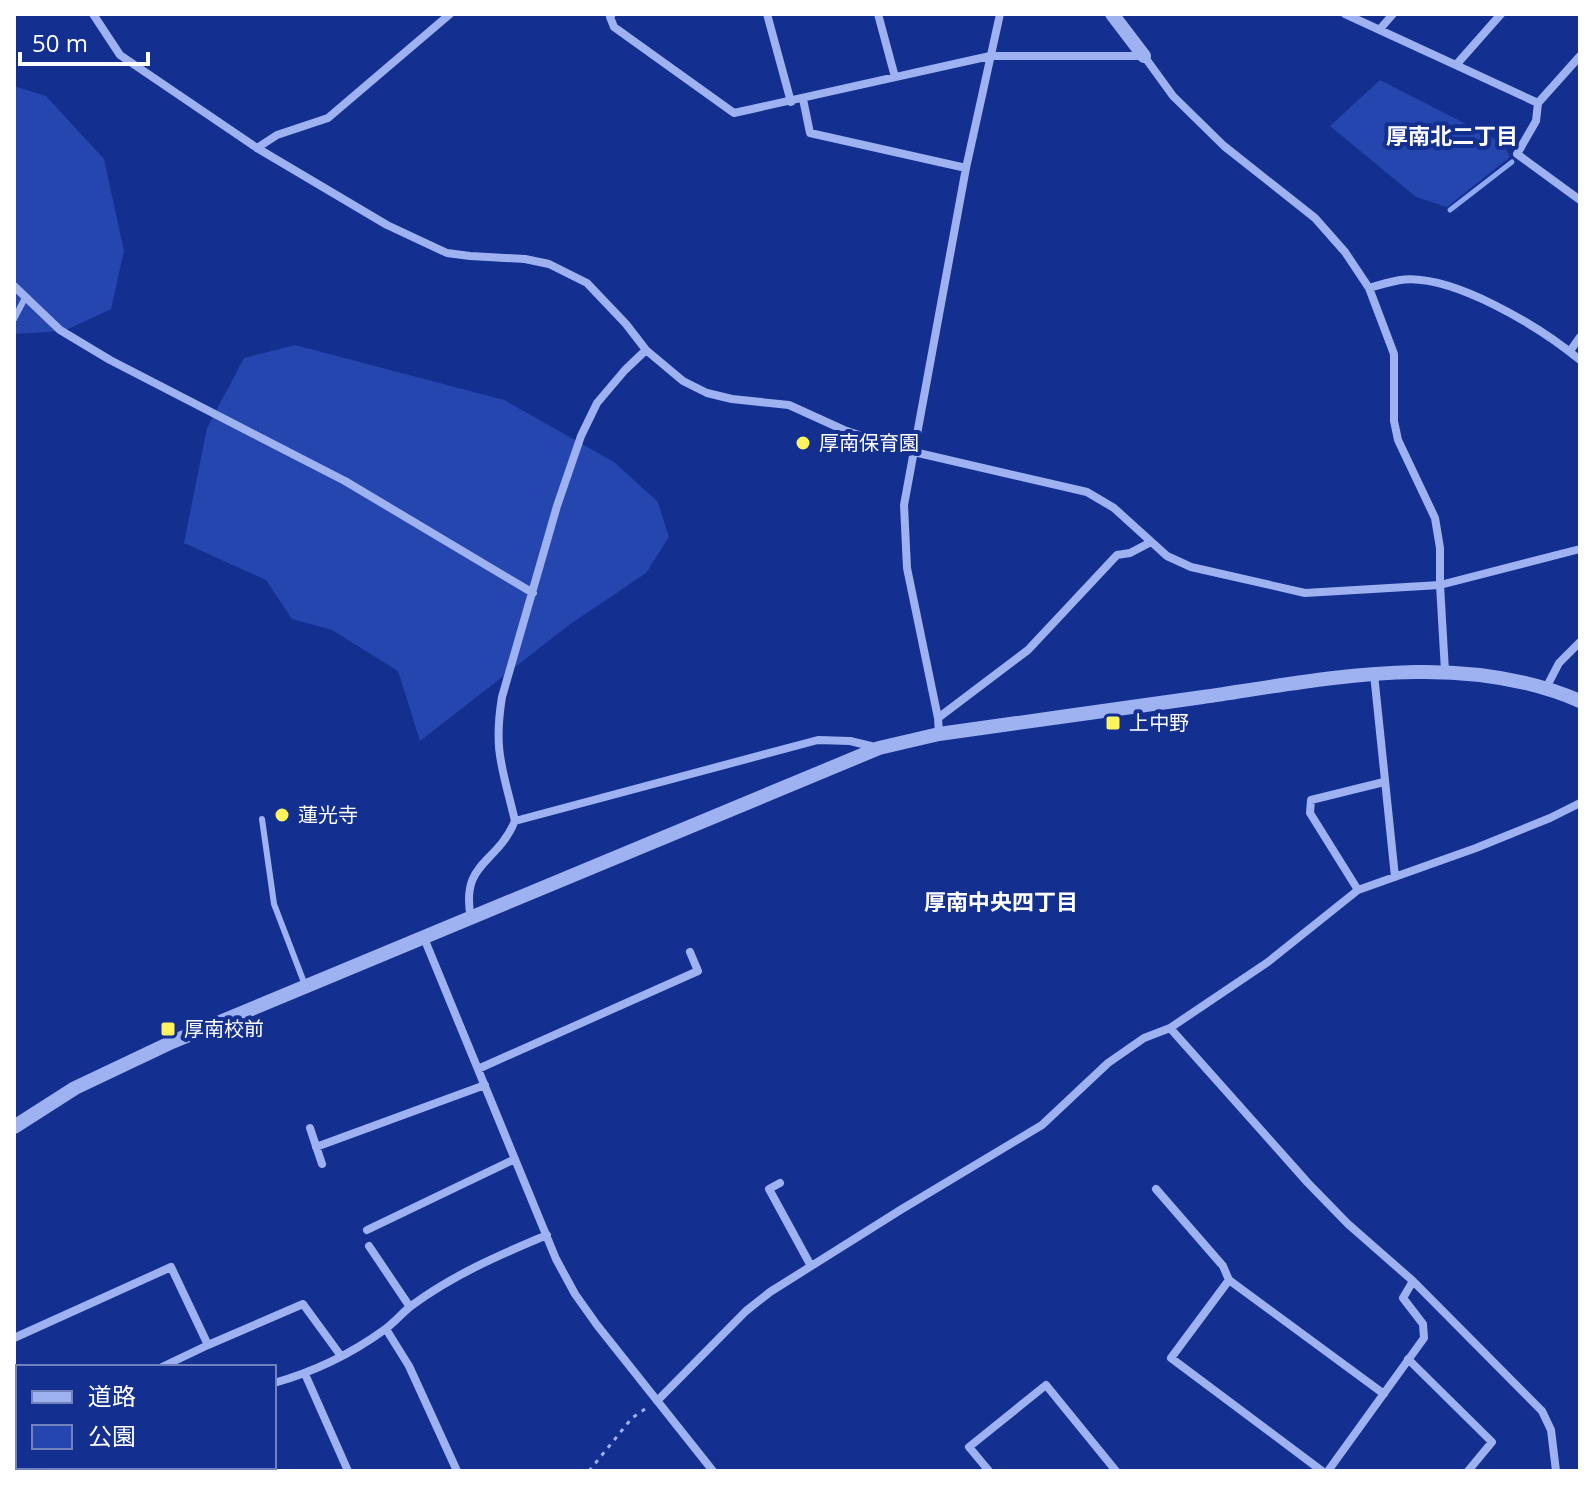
<svg xmlns="http://www.w3.org/2000/svg" width="1594" height="1485" font-family="'Open Sans','Noto Sans JP',sans-serif">
  <style>
    .green { fill: #2546ae }
    .lines { fill: none; stroke-linecap: round; stroke-linejoin: round }
    .stream { stroke: #8fa9f4; stroke-width: 5 }
    .path { stroke: #9eb2f1; stroke-width: 3; stroke-dasharray: 4 6; stroke-linecap: butt }
    .service { stroke: #9eb2f1; stroke-width: 6 }
    .minor { stroke: #9eb2f1; stroke-width: 8 }
    .tertiary { stroke: #9eb2f1; stroke-width: 14 }
    .poi-dot { fill: #fff35e; stroke: #132f8f; stroke-width: 3 }
    .labels { text-anchor: middle; stroke-width: 8; stroke-linejoin: round; paint-order: stroke }
    .poi-label { font-size: 20px; fill: #fff; stroke: #132f8f; text-anchor: start }
    .neighbourhood-label { font-size: 22px; font-weight: bold; fill: #fff; stroke: #132f8f }
  </style>
  <rect width="100%" height="100%" fill="#132f8f"/>
  <!-- green -->
  <path class="green" d="M1380,80L1503,143L1510,157L1447,207L1416,197L1330,126Z
    M14,86L46,96L104,159L124,251L111,309L64,331L14,334Z
    M295,345L504,400L614,462L658,502L669,537L646,573L569,625L420,741L398,671L332,630L292,619L266,580L184,543L207,428L244,358Z"/>
  <g class="lines">
    <!-- stream -->
    <path class="stream" d="M1450,210L1512,162"/>
    <!-- path -->
    <path class="path" d="M589,1471L632,1418L648,1407"/>
    <!-- service -->
    <path class="service" d="M14,319L25,298
      M262,819L274,904L305,985"/>
    <!-- minor -->
    <path class="minor" d="M93,14L120,55L257,148L387,225L447,253L470,256L525,259L549,264L587,283L626,324L646,350L683,381L707,393L732,399L789,405L844,430L901,449L1087,492L1114,508L1167,556L1191,567L1305,593L1440,585L1580,549
      M612,14L610,17L614,27L734,113L990,56H1144L1173,96L1224,146L1315,218L1345,252L1369,288L1394,354V421L1398,440L1435,518L1440,548V585L1445,671
      M767,14L791,102
      M878,14L895,77
      M1345,14L1538,103
      M1380,29L1393,14
      M1580,56L1538,103L1536,121L1517,154L1580,200
      M1456,65L1501,14
      M803,99L810,133L966,168
      M257,148L277,135L328,118L450,14
      M14,286L60,330L110,360L345,481L533,593
      M1369,288C1379,285 1390,282 1400,280C1452,273 1540,327 1580,360
      M1570,351L1580,337
      M1374,674L1395,877
      M1546,688L1559,663L1580,642
      M938,718L1028,650L1117,555L1130,553L1151,542
      M939,734L938,718L907,568L904,505L966,168L1000,14
      M515,821L818,740L850,741L875,747
      M1358,890L1310,813L1311,800L1384,782
      M471,919C460,861 496,866 515,821C503,769 493,752 502,697L557,506L581,436L597,403L625,370L646,350
      M424,938L556,1259L575,1294L597,1325L713,1471
      M1170,1028L1308,1183L1348,1224L1413,1281L1542,1411L1551,1430L1556,1471
      M478,1069L698,971L690,952
      M310,1128L322,1164
      M316,1147L485,1085
      M780,1183L769,1189L811,1266
      M1156,1189L1223,1266L1229,1280L1384,1394
      M367,1230L515,1159
      M369,1246L410,1307
      M1229,1280L1171,1358L1322,1471
      M386,1329L409,1366L457,1471
      M14,1338L171,1267L208,1345L303,1304L341,1356
      M1408,1359L1492,1442L1468,1471
      M162,1367L208,1345
      M14,1371L18,1380
      M305,1374L348,1471
      M274,1383C313,1372 351,1354 384,1330C394,1323 402,1313 411,1306C453,1275 499,1255 547,1235
      M657,1401L746,1311L770,1292L902,1209L1042,1125L1108,1063L1144,1038L1170,1028L1268,962L1358,890L1476,848L1550,818L1580,803
      M59,1467L61,1471
      M149,1467L151,1471
      M247,1467L248,1471
      M87,1471L94,1467
      M989,1471L969,1447L1046,1385L1116,1471
      M1328,1471L1424,1338L1423,1324L1403,1298L1413,1281"/>
    <!-- tertiary -->
    <path class="tertiary" d="M1112,14L1144,56
      M14,1127L75,1088L172,1042L879,748L939,734C1027,722 1115,709 1203,697C1327,679 1460,649 1580,701"/>
  </g>
  <!-- markers -->
  <g class="poi-dot">
    <circle cx="803" cy="443" r="8"/>
    <rect x="1105" y="715" width="16" height="16" rx="4"/>
    <circle cx="282" cy="815" r="8"/>
    <rect x="160" y="1021" width="16" height="16" rx="4"/>
  </g>
  <g class="labels">
    <!-- poi labels -->
    <g class="poi-label">
      <text x="819" y="450">厚南保育園</text>
      <text x="1129" y="730">上中野</text>
      <text x="298" y="822">蓮光寺</text>
      <text x="184" y="1036">厚南校前</text>
    </g>
    <!-- neighbourhood labels -->
    <g class="neighbourhood-label">
      <text x="1452" y="144">厚南北二丁目</text>
      <text x="1001" y="910">厚南中央四丁目</text>
    </g>
  </g>
  <!-- border -->
  <rect width="1594" height="1485" fill="none" stroke="#ffffff" stroke-width="32"/>
  <!-- legend -->
  <rect x="16" y="1365" width="260" height="104" fill="#132f8f" stroke="#7182bc" stroke-width="2"/>
  <rect x="32" y="1391" width="40" height="12" fill="#9eb2f1" stroke="#7182bc" stroke-width="2"/>
  <text x="88" y="1405" font-size="24" fill="#ffffff">道路</text>
  <rect x="32" y="1425" width="40" height="24" fill="#2546ae" stroke="#7182bc" stroke-width="2"/>
  <text x="88" y="1445" font-size="24" fill="#ffffff">公園</text>
  <!-- scale -->
  <path d="M20 52v12h128v-12" fill="none" stroke="#ffffff" stroke-width="4"/>
  <text x="32" y="52" font-size="24" fill="#ffffff" stroke="#132f8f" stroke-width="6" paint-order="stroke">50 m</text>
</svg>
